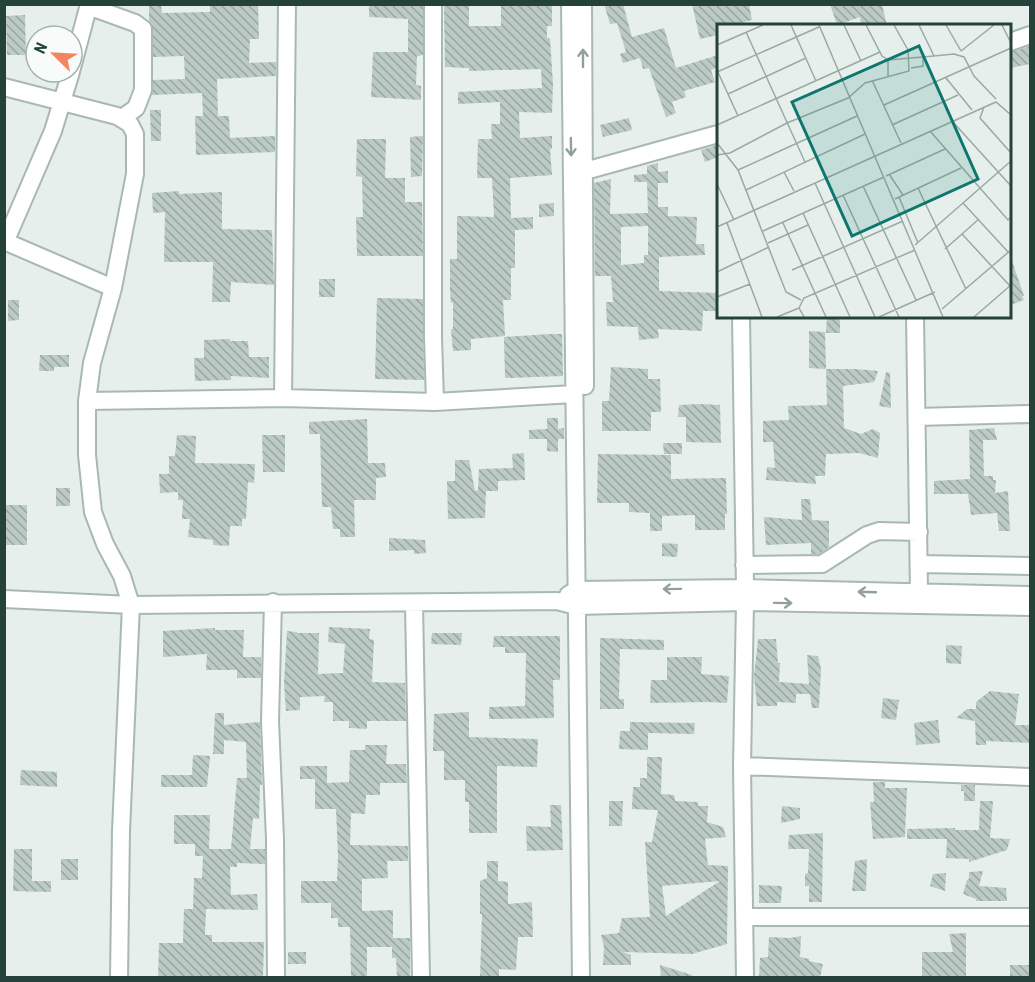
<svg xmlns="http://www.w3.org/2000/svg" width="1035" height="982" font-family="'Roboto Condensed',sans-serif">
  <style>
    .building { fill: url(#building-back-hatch); fill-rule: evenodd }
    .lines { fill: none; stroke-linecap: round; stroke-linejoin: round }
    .minor-casing { stroke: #a8b8b2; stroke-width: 20 }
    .minor { stroke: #fff; stroke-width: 16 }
    .oneway { stroke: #92a09c }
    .inset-road { fill: none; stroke: #98aaa4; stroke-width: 1.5 }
    .view { fill: #0f766e; fill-opacity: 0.15; stroke: #0f766e; stroke-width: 3 }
    .inset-edge { fill: none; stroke: #24423a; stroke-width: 3 }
  </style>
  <defs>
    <pattern id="building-back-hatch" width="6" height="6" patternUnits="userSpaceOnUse" patternTransform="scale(1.5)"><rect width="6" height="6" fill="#bbcac4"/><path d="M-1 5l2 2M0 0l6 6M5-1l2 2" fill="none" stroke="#98a6a0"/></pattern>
  </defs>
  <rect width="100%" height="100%" fill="#e6efeb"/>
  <!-- building -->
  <path class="building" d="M210,4H258L259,39H250L249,63L276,62V76L217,79L218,116H229L230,138L275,136V152L196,155L195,116H203L202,93L152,95L153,80L185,79L184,56L153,57V29L149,21V6H161L162,13L210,12Z
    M369,4H423V55L417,56L416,85L421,86V100L371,97L373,52H408V19L369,17Z
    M604,4H623L632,37L664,28L676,68L718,55V67L711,70L715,82L684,91L686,97L672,102L676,113L666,117L649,68L643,69L640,58L623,63L620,54L626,52L617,23L610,24Z
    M692,4H749L752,20L729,26H718V35L700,39Z
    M830,4H882L887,26H861L860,17L837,25Z
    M444,5L469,6V26H501V5H552V26H547V38H550L553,84L552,113L519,112L520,138L552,136V149H550L552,175L510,178L511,218L533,217V229L515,230V268H511V300H503L505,336L471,339V350L453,351L451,329H453V302L451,303L450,290V259H457V216L494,217L492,178H477L478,139H492L491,124H500V102L458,104V92L542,88L541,69L469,71V68L445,67Z
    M25,15L26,55H7L6,16Z
    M1030,46V64L1010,68V52Z
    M150,110H161V141H151Z
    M629,118L632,130L603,137L600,125Z
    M423,136L422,176L411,177L410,137Z
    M357,139H386L385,178H405V202H422L423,256H357L356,217H363L362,177L356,176Z
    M718,145V157L705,162L701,150Z
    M658,163V172L668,171V183H658V207H668V216L697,217L696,244H704L705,255L659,257V291L718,293V311H703L702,331L658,329L659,338L639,340L638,327L607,326L606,302H613L611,276H595L594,183L611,179L610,214L648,213L647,182H634V175L647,174V166ZM648,226V255H644V263L621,265V227Z
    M179,191V194L222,192V229L272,230L274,285L231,282L230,302H212L213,262H164L165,212L153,213L152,193Z
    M554,203V216L539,217V204Z
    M1010,258H1011L1024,296H1022L1024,300L1010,305Z
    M319,279H335V297H319Z
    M377,298L423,299L424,380L375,379Z
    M8,300H19V320L8,321Z
    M827,316H840V333H826Z
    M809,331L825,332L826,369L809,368Z
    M550,334H562L563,376L505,378L504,337Z
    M230,339V341H248L249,357H269V378L231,376V380L195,381L194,358H204V340Z
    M40,355H69V367H54V371H39Z
    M611,367L648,369V379H660L661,412H651V431H602V401H609Z
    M826,369H855L878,371L874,382L843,386L844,428L861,434L873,429L880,433L878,458L859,453L826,454L825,476H815L816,484L766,480L767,467L775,468L773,442H763V421L789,420L788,406L827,405Z
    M886,372L890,373L891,408L879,406Z
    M699,404L720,405L721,443L686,442V417H678L679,405Z
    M547,418H558V429L564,428V439H558V452L547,451V439H529V430L547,429Z
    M367,419L368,463H385L386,477L376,478V500H354L355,537H340V529H333L331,507H322L320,434H309V422Z
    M994,428L997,440H983L984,476H993V480H996L995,493L1008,491L1010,531H999L997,513L971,515L968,494H934V481L970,479L969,430Z
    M177,435L196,436L195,463L255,464L254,483L248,482L246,519H242V526H230L229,546L213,545V540L188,537L190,519H182L183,500H178V492L160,493L159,474H169V456H175Z
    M262,435H285V472H263Z
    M663,443H682V454H664Z
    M524,453L525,480L498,481V491H486L485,518L448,519L447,481H455V460H469L475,491L478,490L479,469L513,468L512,454Z
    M598,454L671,455V479L726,478L727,514H725V530H695V515L662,516V531H650V513L629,512V503H597Z
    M56,488H70V506H56Z
    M801,499H810L812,520L829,521V547L819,554H811V543L766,545L764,517L802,520Z
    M4,505H27V545H4Z
    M389,538L425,540L426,553L414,554V550L389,551Z
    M662,543L678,544L677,557L662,556Z
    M329,627L370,629L369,639L374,640L372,682L405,683L406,721H367V729L349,728V721H333V702H324L325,696L300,697V710L286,711L284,683L287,631L297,632V633H319L318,674L343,673L345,644L328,642Z
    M215,628V630H244L243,657H261V678H237V670H206L207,654L163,657V631Z
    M432,633H462L461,645L431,644Z
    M494,636H560V680H553L554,718L489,719V707L525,706L526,653H505V647H493Z
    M600,638L664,640V650L620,649L619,699H624V709H600Z
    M758,639H776L778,663H780L779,682L809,684L807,655L818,656L821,669L819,708H812L810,694H796V703L777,702V706H757L754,676Z
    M946,645L962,646L961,664L946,663Z
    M667,657H702L701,674L729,676L727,703L708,702L650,703L651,680H667Z
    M990,691L1019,694L1015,725H1030V743L986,741V745H976L975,721L956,718L967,709H976V702Z
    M883,698L899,700L896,720L881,718Z
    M469,712V737L538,739L537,767L497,766V833H469V802H465V780H444V751H433L434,714Z
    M215,713H224V725L260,722L262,785H260L259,819L253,818L250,849H265V864L237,863V867H230L231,895L257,894L258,910L206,909L205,935H212V942H264L263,978H158L159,943H183L184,909H193L194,878H202L203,856H195V844H174V815H210L209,849H231L237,778H247L246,742L224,740V754H213Z
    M938,720L940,743L916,745L914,723Z
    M630,722L695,723L694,734L648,733V750L619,749L620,731H630Z
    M365,745H387L386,764H406L407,783H380V795H366L365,814L351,813L350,845L408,846V861H387L388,878L362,879V911L393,910V938H410V978H397L396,958H392V947H367V978H351L350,927H338V918H331V903H301V881H337L338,857L336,809H315V779H300V766H327V783L349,782L350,750H365Z
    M193,755L210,756L207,787H161V775H192Z
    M647,757H662L661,794L674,795L675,801L698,802V806H708L707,822L723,827L726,837L705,839L708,865L728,866L727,944L692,954L623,952L631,955V965H603L604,947L601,935L619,933L622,918L650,917L645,842H652L658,810L632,809L633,787H640V778H647ZM720,881L666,916L662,886Z
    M21,770L57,772V787L20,785Z
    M873,782H885V788H907L905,837L873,839L870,802H874Z
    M961,785H975V801H964V791H961Z
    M609,801H623L622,826H609Z
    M980,801H993L990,838L1010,839L1007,850L969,862V859L946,858L947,839H907V829L955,828V830H979Z
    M550,805H561L563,850L527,851L526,826L551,827Z
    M782,806L800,808V819L781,823Z
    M823,833L822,902H809V886H805V874L808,873L809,849H788L789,835Z
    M14,849H32V881H51V892L13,891Z
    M61,859H78V880H61Z
    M867,859L866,891H852L855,861Z
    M487,861H498V881L508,882V904L532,902L533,937H518L516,970L499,969V978H480L482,914H480V881L487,878Z
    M983,871L979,886L1006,888L1007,901H976V899L963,894L967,880L969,879V872Z
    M946,873L945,891L930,886L933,874Z
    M759,885L782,886L781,903H759Z
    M966,933V978H922V952H953L949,934Z
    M801,936L800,957L809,959V961L823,964L820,978H759L760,958L768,957L769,937L790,938Z
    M288,952H306V964H288Z
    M660,965L692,975V978H661Z
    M1010,965H1030V978H1010Z"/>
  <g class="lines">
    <defs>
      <path id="minor" d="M433,4V337L435,402
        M570,4L581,978
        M583,4L585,386
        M88,6L135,23L143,29V90L136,108L122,118
        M1010,42L1030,35
        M72,68L89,4
        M4,87L117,116L130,124L135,134V174L113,288L92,363L87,401V455L93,512L105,544L122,576L131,605L121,831L119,978
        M585,171L718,134
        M6,240L53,131L71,72
        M4,241L113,288
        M741,316L745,588
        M915,316L919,593
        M283,398L287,4
        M87,401L283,398L435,402L574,394
        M917,417L1030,414
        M919,564L1030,566
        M744,565L822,564L867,535L879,531L919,532
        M568,595L576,590L745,588L1030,595
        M4,599L131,605L557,601L576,606L745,602L1030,607
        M273,602L270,721L275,839L276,978
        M414,604L421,978
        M742,766L1030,777
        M744,917H1030
        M745,978L742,766L745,602"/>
    </defs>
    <!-- minor casing -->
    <use href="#minor" class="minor-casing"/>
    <!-- minor -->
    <use href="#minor" class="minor"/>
  </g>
  <!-- one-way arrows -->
  <defs><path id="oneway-shaft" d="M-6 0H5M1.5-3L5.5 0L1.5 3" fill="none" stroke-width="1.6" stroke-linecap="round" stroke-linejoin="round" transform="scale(1.5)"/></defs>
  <g class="oneway">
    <use href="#oneway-shaft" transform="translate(583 58) rotate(-90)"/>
    <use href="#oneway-shaft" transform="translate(571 147) rotate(89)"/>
    <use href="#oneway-shaft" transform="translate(672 589) rotate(179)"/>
    <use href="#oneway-shaft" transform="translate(867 592) rotate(-178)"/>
    <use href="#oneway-shaft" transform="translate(783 603) rotate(1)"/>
  </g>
  <!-- overview -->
  <g transform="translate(717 24)">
    <rect width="294" height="294" fill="#e6efeb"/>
    <path class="inset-road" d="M74,1L99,57M102,1L226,293M127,1L144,37M149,1L165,32L171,36V53M202,1L217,32L237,30L247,33L257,52L279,75M229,1L244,27M285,1L294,19M29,8L88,138M0,21L46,1M244,27L277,1M171,36L217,32M194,44L206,42V34M0,46L21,92M0,48L102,3M229,54L255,86M155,56L184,119M11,70L89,34M167,81L294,24M267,83L263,94L294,129M235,97L294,162M0,101L163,28M175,101L241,71M213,107L291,196L294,193M0,119L21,146L69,268L84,276M0,131L13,129L70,99L131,74L148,59L192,47L191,26L177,1M21,146L140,92M67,148L77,167M172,150L186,171M169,152L228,125M98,159L158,293M0,160L17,196M146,162L199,276M201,164L249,265M29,166L148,110M126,171L182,293M182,173L201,219M178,175L244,144M246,179L292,229M86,189L133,293M10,199L45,293M66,199L109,293M0,203L279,78L294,91M46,207L167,153M245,210L293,262M51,219L91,201M198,221L294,137M228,225L262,195M75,246L186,197M0,248L52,223M0,273L33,260M82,284L87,274L198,226M225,285L294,226M60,293L82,284L87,293M162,293L218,268M257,293L294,261"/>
    <path class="view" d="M202,22L261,155L135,212L75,78Z"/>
    <rect width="294" height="294" class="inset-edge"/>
  </g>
  <!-- border -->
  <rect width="1035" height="982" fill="none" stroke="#24423a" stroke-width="12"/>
  <!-- north arrow -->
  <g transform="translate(54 54) rotate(294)"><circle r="28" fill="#f7fbf9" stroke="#a3b1ad" stroke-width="1.5"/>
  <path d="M0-4.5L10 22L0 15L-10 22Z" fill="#f4845f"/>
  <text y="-9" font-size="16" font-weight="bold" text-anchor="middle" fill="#24423a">N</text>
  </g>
</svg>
